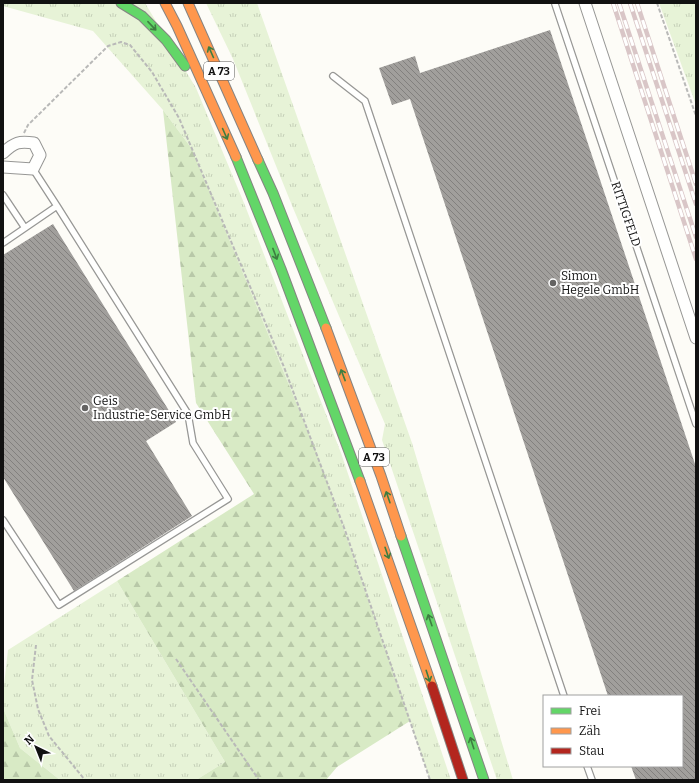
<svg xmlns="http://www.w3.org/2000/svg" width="699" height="783" font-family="Bitter,serif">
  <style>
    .grass { fill: url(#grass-tufts) }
    .forest { fill: url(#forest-firs) }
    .building { fill: url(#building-back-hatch) }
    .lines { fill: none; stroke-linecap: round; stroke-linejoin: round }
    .lane-casing { stroke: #979795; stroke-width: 8 }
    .street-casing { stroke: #979795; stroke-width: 13 }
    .fast-casing { stroke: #858482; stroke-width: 11 }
    .slow-casing { stroke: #858482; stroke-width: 11 }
    .jam-casing { stroke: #858482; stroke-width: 11 }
    .path { stroke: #b9b9b8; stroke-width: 2; stroke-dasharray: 4 2; stroke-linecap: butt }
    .lane { stroke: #fffffe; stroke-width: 5.5 }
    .street { stroke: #fffffe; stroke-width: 11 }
    .fast { stroke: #63d668; stroke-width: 9 }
    .slow { stroke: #ff974d; stroke-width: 9 }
    .jam { stroke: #b3261e; stroke-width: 9 }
    .rail-casing { stroke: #d9c6c7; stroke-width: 4.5 }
    .rail { stroke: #fff; stroke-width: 3; stroke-dasharray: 9; stroke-linecap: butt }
    .oneway { stroke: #3e7d41 }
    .poi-dot { fill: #646362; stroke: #fff; stroke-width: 1.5 }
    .labels { text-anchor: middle; stroke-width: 4; stroke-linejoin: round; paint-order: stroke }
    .shield { fill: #fff; stroke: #585858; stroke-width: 1 }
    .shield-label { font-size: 11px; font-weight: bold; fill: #111 }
    .street-label { font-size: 12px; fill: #111; stroke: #fff }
    .poi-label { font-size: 12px; fill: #111; stroke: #fff; text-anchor: start }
  </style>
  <defs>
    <pattern id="grass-tufts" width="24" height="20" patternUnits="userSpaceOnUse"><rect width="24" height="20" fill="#e7f3d7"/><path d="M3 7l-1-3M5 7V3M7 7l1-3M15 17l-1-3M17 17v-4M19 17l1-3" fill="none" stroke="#c5cfb8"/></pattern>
    <pattern id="forest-firs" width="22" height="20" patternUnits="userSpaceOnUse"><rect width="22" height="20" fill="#d8eac5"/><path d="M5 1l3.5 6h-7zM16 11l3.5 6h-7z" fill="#b8c8a8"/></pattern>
    <pattern id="building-back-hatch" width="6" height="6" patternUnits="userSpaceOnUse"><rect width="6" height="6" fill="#a19f9c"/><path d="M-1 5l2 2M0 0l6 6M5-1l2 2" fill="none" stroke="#82807e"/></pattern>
  </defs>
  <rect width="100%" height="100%" fill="#fdfcf7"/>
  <!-- grass -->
  <path class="grass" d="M3,3H145L196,88L244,203L341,453L451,780H430L319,458L192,149L163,110L93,31L3,6Z
    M206,3H257L412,443L513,780H497L382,440L385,424L293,208L233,59Z
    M659,3H696V105Z
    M117,581L225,762L196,780H60L20,748L3,708V694L8,650Z"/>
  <!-- forest -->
  <path class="forest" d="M163,110L192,149L319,458L410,721L337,767L326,780H196L225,762L117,581L254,494L196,403Z
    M3,708L20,748L60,780H3Z"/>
  <!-- building -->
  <path class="building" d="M550,30L696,467V780H636L631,766H682V696H608L410,99L392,105L379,68L415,56L420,73Z
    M53,224L176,422L146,441L192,516L74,591L3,477V255Z"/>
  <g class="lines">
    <defs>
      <path id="lane" d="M555,4L696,424
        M333,76L365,101L564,696
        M3,195L25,228
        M3,243L57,206L33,169
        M3,520L59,605L228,499L193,443L188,414L57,206
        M587,766L592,780"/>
      <path id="street" d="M585,3L696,338
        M3,153C15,142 19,141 34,143L40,155L33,169L3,167"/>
      <path id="fast" d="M121,3L142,16L166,40L185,66
        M236,157L281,269L360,481
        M258,160L273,193L326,328
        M401,536L484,780"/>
      <path id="slow" d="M165,3L177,26L236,157
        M188,3L258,160
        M326,328L381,476L401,536
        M360,481L432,686"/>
      <path id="jam" d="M432,686L463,780"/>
    </defs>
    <!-- lane casing -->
    <use href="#lane" class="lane-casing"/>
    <!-- street casing -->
    <use href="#street" class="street-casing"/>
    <!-- fast casing -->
    <use href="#fast" class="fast-casing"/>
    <!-- slow casing -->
    <use href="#slow" class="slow-casing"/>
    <!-- jam casing -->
    <use href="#jam" class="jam-casing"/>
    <!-- path -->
    <path class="path" d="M657,3L696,116
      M24,133L28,125L108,46L121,42L130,45L152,72L179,118L284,367L346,533L430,780
      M36,645L32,680L38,709L49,736L85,780
      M176,659L259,780"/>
    <!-- lane -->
    <use href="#lane" class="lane"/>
    <!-- street -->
    <use href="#street" class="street"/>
    <!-- fast -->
    <use href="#fast" class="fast"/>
    <!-- slow -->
    <use href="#slow" class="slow"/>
    <!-- jam -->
    <use href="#jam" class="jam"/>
    <defs>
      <path id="rail" d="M613,3L696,259
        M619,3L696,237
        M630,3L696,204
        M637,3L696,184"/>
    </defs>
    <!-- rail casing -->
    <use href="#rail" class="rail-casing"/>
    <!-- rail -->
    <use href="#rail" class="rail"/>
  </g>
  <!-- one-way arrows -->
  <defs><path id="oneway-shaft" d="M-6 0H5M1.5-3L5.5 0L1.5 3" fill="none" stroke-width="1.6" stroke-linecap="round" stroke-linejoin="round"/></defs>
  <g class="oneway">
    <use href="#oneway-shaft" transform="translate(152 26) rotate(47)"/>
    <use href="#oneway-shaft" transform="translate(211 52) rotate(-114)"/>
    <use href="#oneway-shaft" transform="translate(225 134) rotate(66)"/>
    <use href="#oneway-shaft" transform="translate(275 254) rotate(69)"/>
    <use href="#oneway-shaft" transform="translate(343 375) rotate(-111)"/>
    <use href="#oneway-shaft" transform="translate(388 497) rotate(-109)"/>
    <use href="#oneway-shaft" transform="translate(387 553) rotate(71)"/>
    <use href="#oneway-shaft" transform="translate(430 620) rotate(-109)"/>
    <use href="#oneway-shaft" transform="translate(428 676) rotate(72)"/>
    <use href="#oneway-shaft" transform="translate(472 743) rotate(-108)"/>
  </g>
  <!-- markers -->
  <g class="poi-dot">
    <circle cx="553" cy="283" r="4"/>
    <circle cx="85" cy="408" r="4"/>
  </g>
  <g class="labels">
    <!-- shield labels -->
    <g class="shield">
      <rect x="204" y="62" width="30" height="18" rx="3"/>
      <rect x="359" y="448" width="30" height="18" rx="3"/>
    </g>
    <g class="shield-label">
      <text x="219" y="75">A 73</text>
      <text x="374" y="461">A 73</text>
    </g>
    <!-- street labels -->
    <g class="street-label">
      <text transform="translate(626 214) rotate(71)" y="4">RITTIGFELD</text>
    </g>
    <!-- poi labels -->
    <g class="poi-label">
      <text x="561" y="280">Simon<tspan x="561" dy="14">Hegele GmbH</tspan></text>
      <text x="93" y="405">Geis<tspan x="93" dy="14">Industrie-Service GmbH</tspan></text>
    </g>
  </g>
  <!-- border -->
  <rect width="699" height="783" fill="none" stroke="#111111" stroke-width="8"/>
  <!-- legend -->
  <rect x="543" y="695" width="140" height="72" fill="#ffffff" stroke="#a0a0a0"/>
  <rect x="551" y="708" width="20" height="6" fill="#63d668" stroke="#a0a0a0"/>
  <text x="579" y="715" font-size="12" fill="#111111">Frei</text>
  <rect x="551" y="728" width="20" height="6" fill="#ff974d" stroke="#a0a0a0"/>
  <text x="579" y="735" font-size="12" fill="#111111">Zäh</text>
  <rect x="551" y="748" width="20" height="6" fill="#b3261e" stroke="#a0a0a0"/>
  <text x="579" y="755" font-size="12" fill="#111111">Stau</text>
  <!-- north arrow -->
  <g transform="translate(36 747) rotate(317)" stroke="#ffffff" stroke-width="3" paint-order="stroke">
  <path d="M0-3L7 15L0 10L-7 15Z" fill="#111111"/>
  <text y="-6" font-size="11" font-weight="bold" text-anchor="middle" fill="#111111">N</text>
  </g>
</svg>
